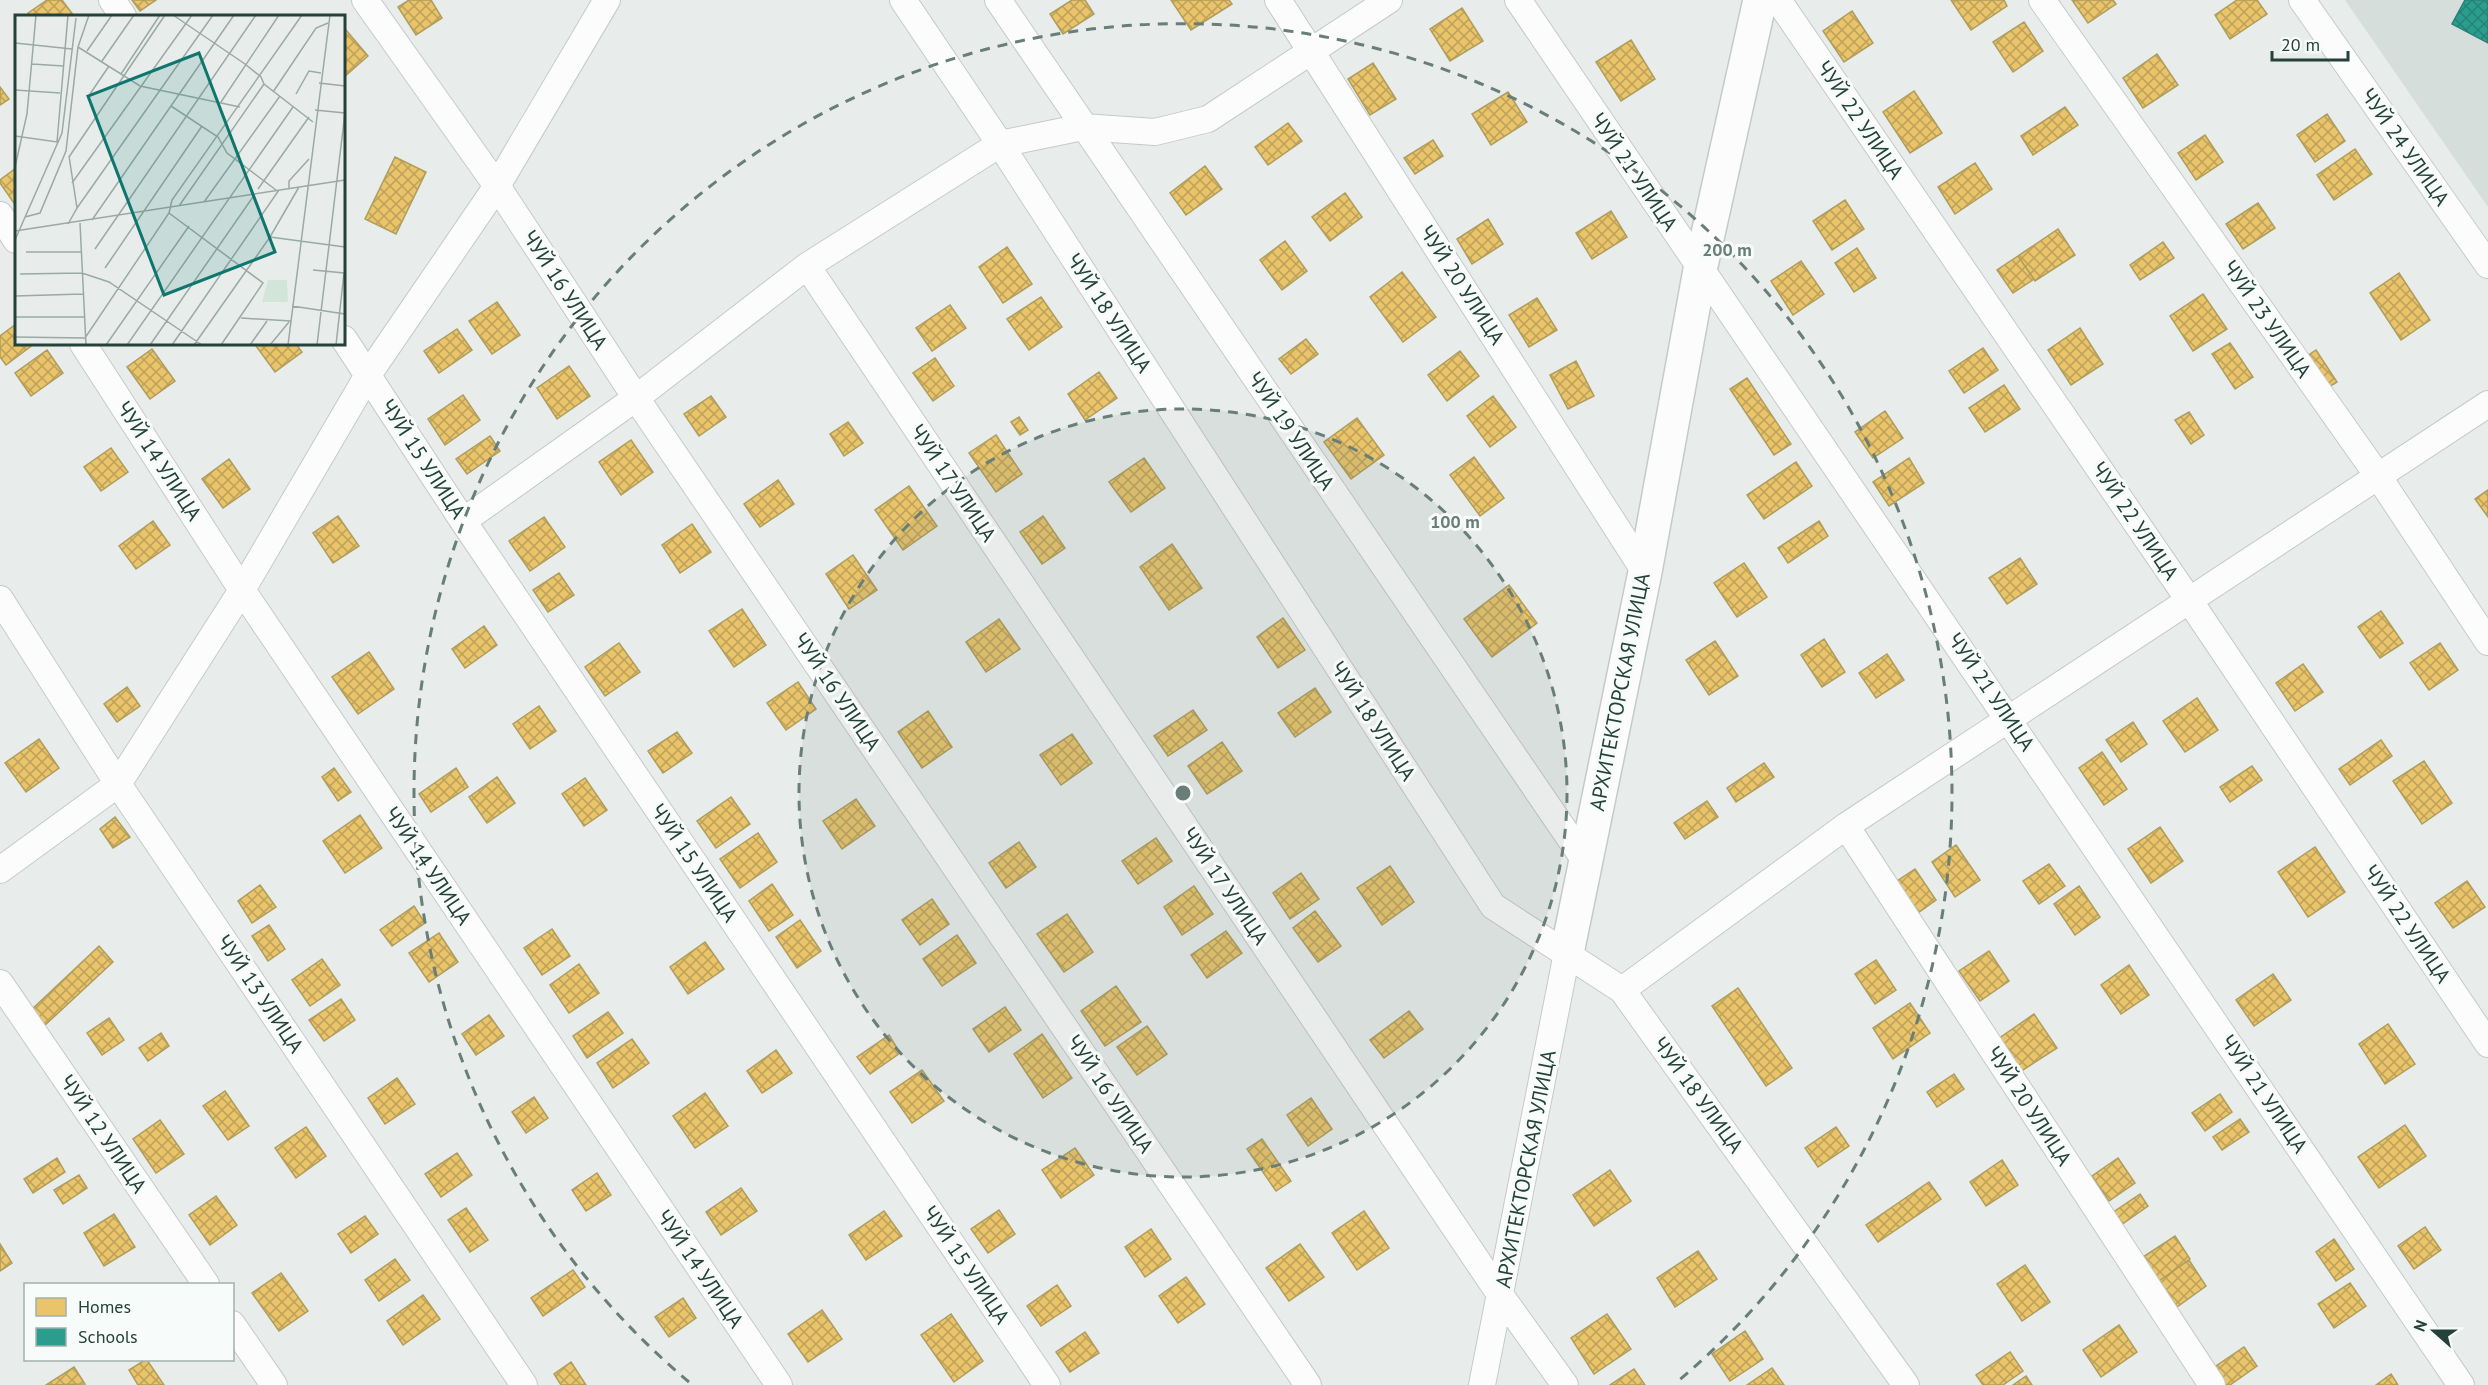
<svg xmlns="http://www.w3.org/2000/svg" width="2488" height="1385" font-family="'PT Sans',sans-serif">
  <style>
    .built { fill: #d6dedb }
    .homes { fill: url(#homes-cross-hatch); stroke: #ae9d5c; stroke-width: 1.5 }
    .schools { fill: url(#schools-cross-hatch); stroke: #288276; stroke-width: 1.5 }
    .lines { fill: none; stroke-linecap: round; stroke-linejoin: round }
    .street-casing { stroke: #c5cac8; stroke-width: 28 }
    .secondary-casing { stroke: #c3cbc8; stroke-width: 36 }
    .street { stroke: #fcfcfc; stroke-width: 26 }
    .secondary { stroke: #fcfcfc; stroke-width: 33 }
    .ring { fill: none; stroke: #697e78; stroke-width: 3; stroke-dasharray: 10 8 }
    .labels { text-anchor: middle; stroke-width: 6; stroke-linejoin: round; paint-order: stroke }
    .street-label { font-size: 21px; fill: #24423a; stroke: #f7fbf9 }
    .inset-road { fill: none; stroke: #9aa9a4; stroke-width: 1.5 }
    .view { fill: #0f766e; fill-opacity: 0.15; stroke: #0f766e; stroke-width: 3 }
    .inset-edge { fill: none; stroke: #24423a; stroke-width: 3 }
    .centre { fill: #697e78; stroke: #f7fbf9; stroke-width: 3 }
    .ring-label { font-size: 18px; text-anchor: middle; font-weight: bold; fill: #697e78; stroke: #f7fbf9; stroke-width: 6; stroke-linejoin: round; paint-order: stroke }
  </style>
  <defs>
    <pattern id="homes-cross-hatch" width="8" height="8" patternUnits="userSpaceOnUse" patternTransform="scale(1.5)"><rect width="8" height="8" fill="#e9c46a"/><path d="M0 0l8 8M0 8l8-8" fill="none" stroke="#bda158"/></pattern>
    <pattern id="schools-cross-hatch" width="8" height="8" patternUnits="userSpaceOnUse" patternTransform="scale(1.5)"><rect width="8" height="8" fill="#2a9d8f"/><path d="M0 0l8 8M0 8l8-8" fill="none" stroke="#248276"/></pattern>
  </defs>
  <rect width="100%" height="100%" fill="#e8edeb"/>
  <!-- built -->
  <path class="built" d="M2345,0H2488V207Z"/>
  <!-- homes -->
  <path class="homes" d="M47,0H62L74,16H31L28,13Z
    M132,0H156L140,11Z
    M409,0H431L442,18L416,35L398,7Z
    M1072,0H1085L1094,14L1063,34L1050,14Z
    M1171,0H1229L1232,4L1191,30Z
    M1951,0H2004L2007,6L1971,30Z
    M2072,0H2113L2116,4L2088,23Z
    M2237,0H2257L2267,14L2230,39L2215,15Z
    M1462,8L1483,41L1450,61L1430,29Z
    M1852,11L1873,43L1844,62L1823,31Z
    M2024,22L2043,51L2013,72L1993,42Z
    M346,30L368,56L344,77V32Z
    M1631,40L1655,79L1621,101L1596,62Z
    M2157,54L2178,85L2143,108L2123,78Z
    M1373,63L1396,99L1370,115L1348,79Z
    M0,87L9,99L0,105Z
    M1914,91L1942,133L1910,153L1883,112Z
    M1508,92L1527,122L1491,145L1472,114Z
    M2065,107L2078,125L2033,155L2021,136Z
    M2327,114L2345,141L2315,162L2297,135Z
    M1288,123L1302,141L1268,165L1255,147Z
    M2205,135L2223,162L2196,180L2178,153Z
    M1433,140L1443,156L1415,174L1404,158Z
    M2355,149L2372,174L2334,200L2317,175Z
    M395,157L426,172L396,234L365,219Z
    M1975,163L1992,189L1955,214L1938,187Z
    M1205,166L1222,189L1186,215L1170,193Z
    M16,168V206L0,183V180Z
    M1345,193L1362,217L1330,241L1312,217Z
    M1845,200L1864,229L1832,250L1813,221Z
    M2258,203L2275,228L2243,249L2226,224Z
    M1611,211L1627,237L1592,259L1576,233Z
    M1488,219L1503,244L1472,264L1457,239Z
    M2058,229L2075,255L2035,281L2018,256Z
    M1285,241L1307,271L1282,290L1260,260Z
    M2163,242L2174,258L2140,280L2130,265Z
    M1007,247L1032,284L1003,303L979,267Z
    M1857,248L1876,278L1854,292L1835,263Z
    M2018,256L2034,279L2013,293L1997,270Z
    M1801,261L1824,294L1793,315L1771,281Z
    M1402,272L1436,317L1403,342L1370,297Z
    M2399,273L2430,320L2401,340L2370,293Z
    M2203,294L2227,329L2193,351L2170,316Z
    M1041,297L1062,327L1029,350L1007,319Z
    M1537,298L1557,330L1529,347L1509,315Z
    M497,302L520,335L492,354L469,321Z
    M950,305L966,328L932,351L916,328Z
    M16,324V344H34L6,365L0,357V336Z
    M2080,328L2103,364L2071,385L2048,350Z
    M457,329L472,350L439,373L424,351Z
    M1306,339L1318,354L1291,374L1279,359Z
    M2230,343L2253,377L2235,389L2212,354Z
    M259,344H296L302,352L275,372L256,346Z
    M1983,348L1998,370L1964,393L1949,371Z
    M152,349L175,381L150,399L127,367Z
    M47,350L63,373L31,396L15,373Z
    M2316,350L2337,382L2324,390L2304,358Z
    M1460,351L1479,376L1447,401L1428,375Z
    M935,358L954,386L933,401L913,373Z
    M1576,361L1594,396L1568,409L1550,375Z
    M569,366L590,396L557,419L537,388Z
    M1099,372L1117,398L1085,420L1068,394Z
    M1747,378L1791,444L1774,455L1730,389Z
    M2004,385L2020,409L1985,432L1969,408Z
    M463,395L480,420L445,445L428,419Z
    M711,396L726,417L699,436L684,414Z
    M1493,396L1516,427L1490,447L1467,416Z
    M1885,411L1903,438L1873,458L1855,432Z
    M2189,412L2204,435L2191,444L2175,420Z
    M1019,417L1028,430L1020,435L1011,422Z
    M1357,418L1384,455L1351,479L1324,442Z
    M848,422L863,443L844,456L830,434Z
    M996,435L1022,474L996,492L969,453Z
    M490,436L500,451L467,474L456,459Z
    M631,440L653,472L621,495L599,462Z
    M111,448L128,472L101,491L84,467Z
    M1474,457L1504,498L1480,516L1450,475Z
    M1144,458L1165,488L1131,512L1109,482Z
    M1909,458L1924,483L1889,506L1873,482Z
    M229,459L250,489L223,508L202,479Z
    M1796,462L1812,486L1764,519L1747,495Z
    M778,480L794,504L760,527L744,504Z
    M909,486L937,526L903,550L875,510Z
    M2488,490V517L2475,499Z
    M338,516L359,546L333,563L313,533Z
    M1043,516L1065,548L1042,564L1020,532Z
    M544,517L565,547L530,571L509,541Z
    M153,521L170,545L136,569L119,546Z
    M1819,521L1828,536L1788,563L1778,548Z
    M692,524L711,552L680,573L662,545Z
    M1172,544L1202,588L1169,610L1140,567Z
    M853,555L877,590L849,609L826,574Z
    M2020,558L2037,584L2007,604L1989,578Z
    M1744,563L1767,597L1737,617L1714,583Z
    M559,573L574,595L548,612L533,590Z
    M1509,585L1537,623L1492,657L1464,619Z
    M742,609L766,645L734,667L709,631Z
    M2381,611L2403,643L2380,658L2358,627Z
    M1283,618L1305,650L1278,668L1257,637Z
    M999,619L1020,649L986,672L966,642Z
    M484,626L497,645L465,668L452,649Z
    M1824,639L1845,672L1822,687L1801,655Z
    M1715,641L1738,676L1709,695L1686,660Z
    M619,643L640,672L605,696L585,667Z
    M2440,643L2458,670L2429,690L2410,663Z
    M369,652L394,689L358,714L332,677Z
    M1887,654L1904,680L1876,698L1859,673Z
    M2303,664L2323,692L2295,711L2276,683Z
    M798,682L816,709L786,730L767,703Z
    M127,687L140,706L117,722L104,704Z
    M1315,688L1331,712L1295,737L1278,713Z
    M2197,698L2218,730L2185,752L2163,721Z
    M539,706L556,731L530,749L513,724Z
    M1193,710L1207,730L1168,756L1154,736Z
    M928,711L952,747L922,768L898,732Z
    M2133,722L2147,744L2121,762L2106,740Z
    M677,732L692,753L663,773L648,751Z
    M1072,734L1092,763L1061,785L1040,755Z
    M39,739L59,768L26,792L5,763Z
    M2381,740L2392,756L2350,785L2339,769Z
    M1222,742L1242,771L1207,794L1188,766Z
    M2102,752L2127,789L2104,805L2079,768Z
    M2424,761L2452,803L2422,824L2393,781Z
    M1764,763L1774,777L1736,802L1727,788Z
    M2252,766L2262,780L2230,802L2220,787Z
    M334,768L351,792L338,801L322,777Z
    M456,768L468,787L431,812L419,794Z
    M497,777L515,803L487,823L469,797Z
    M585,778L607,810L584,826L562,794Z
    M731,797L750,824L716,848L697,821Z
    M856,799L875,826L842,849L823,821Z
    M1707,801L1718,817L1685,839L1674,823Z
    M360,815L382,848L345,873L323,841Z
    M115,817L130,837L113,848L100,829Z
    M2160,827L2183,861L2151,883L2128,849Z
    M758,833L777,862L740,888L720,859Z
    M1156,838L1172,861L1138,884L1122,861Z
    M1019,842L1036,867L1006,888L989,863Z
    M1956,845L1980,880L1955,897L1932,862Z
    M2315,847L2345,892L2308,917L2278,872Z
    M2049,864L2065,886L2039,904L2023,881Z
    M1390,866L1414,902L1382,925L1357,888Z
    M1915,869L1936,900L1918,913L1897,881Z
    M1301,873L1319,899L1290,919L1273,893Z
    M2467,881L2485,907L2453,928L2435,903Z
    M772,884L793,915L769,931L749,901Z
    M260,885L276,907L252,923L238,901Z
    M1194,886L1213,914L1182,935L1164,907Z
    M2079,886L2100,917L2075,935L2054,904Z
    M932,899L949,924L920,945L902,920Z
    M414,906L425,923L392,946L380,930Z
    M1315,911L1341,946L1318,962L1293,928Z
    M1067,914L1093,952L1064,972L1037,934Z
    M800,920L821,951L797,968L776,937Z
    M269,925L285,949L268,961L252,936Z
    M552,929L570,956L542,975L524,948Z
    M1226,931L1242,953L1207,978L1191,955Z
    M439,933L458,962L429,982L409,953Z
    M957,935L976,963L942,986L923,959Z
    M705,942L724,969L688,994L670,967Z
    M99,946L113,962L43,1027L29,1012Z
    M1989,951L2009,981L1980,1001L1959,971Z
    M322,959L340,985L310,1006L292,980Z
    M1876,960L1896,990L1875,1004L1855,974Z
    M579,964L599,993L569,1013L550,985Z
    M2129,965L2149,995L2121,1014L2101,985Z
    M2273,974L2291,1000L2254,1026L2236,1000Z
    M1116,986L1141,1022L1105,1046L1081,1011Z
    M1738,988L1792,1068L1766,1086L1712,1006Z
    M341,999L355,1020L324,1041L309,1020Z
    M1910,1003L1930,1033L1893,1059L1873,1028Z
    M1005,1007L1021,1030L989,1052L973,1029Z
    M1409,1011L1423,1029L1384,1058L1370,1040Z
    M608,1012L623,1033L587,1058L573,1036Z
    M2034,1014L2057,1048L2020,1072L1998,1039Z
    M489,1015L504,1036L476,1055L462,1034Z
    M109,1018L124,1040L102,1055L87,1033Z
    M2388,1024L2415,1064L2385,1084L2359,1044Z
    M1147,1026L1167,1054L1137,1075L1117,1047Z
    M161,1033L169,1046L148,1061L139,1048Z
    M1042,1034L1072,1078L1043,1098L1014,1054Z
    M889,1035L900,1053L870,1074L857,1057Z
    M632,1039L649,1063L613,1088L597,1063Z
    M776,1050L792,1073L762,1093L747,1071Z
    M922,1070L944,1101L912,1123L890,1092Z
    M1954,1074L1964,1089L1937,1107L1927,1092Z
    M397,1078L415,1104L385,1124L368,1098Z
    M225,1091L249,1126L228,1140L203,1106Z
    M705,1093L728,1126L695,1148L673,1116Z
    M2220,1094L2232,1112L2205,1131L2192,1113Z
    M534,1097L548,1118L526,1133L512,1112Z
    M1311,1098L1332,1129L1308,1146L1287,1115Z
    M2240,1119L2249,1132L2222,1150L2213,1137Z
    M160,1120L184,1154L156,1173L133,1139Z
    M2405,1125L2426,1156L2379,1188L2358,1157Z
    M306,1127L326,1156L296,1178L275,1148Z
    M1836,1127L1849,1146L1818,1167L1805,1148Z
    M1262,1139L1291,1181L1276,1191L1247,1149Z
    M1075,1148L1094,1175L1061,1198L1042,1170Z
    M457,1153L472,1175L441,1197L425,1174Z
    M57,1158L65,1172L33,1193L24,1179Z
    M2118,1158L2135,1183L2109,1201L2092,1176Z
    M2002,1160L2018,1185L1986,1206L1970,1182Z
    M1610,1170L1631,1201L1594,1226L1573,1195Z
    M597,1173L611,1195L586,1211L572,1190Z
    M79,1175L87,1188L63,1204L54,1190Z
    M1929,1182L1941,1199L1878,1242L1866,1225Z
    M741,1188L757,1211L721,1235L706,1212Z
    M2140,1194L2148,1206L2121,1225L2112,1213Z
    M216,1196L237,1225L210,1245L189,1215Z
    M466,1208L488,1240L470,1252L448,1220Z
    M999,1210L1015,1234L988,1253L971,1229Z
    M884,1211L902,1236L866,1260L849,1235Z
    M1364,1211L1389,1248L1357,1270L1332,1233Z
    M114,1214L135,1247L104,1266L84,1233Z
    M365,1216L378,1234L351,1253L338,1234Z
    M2425,1227L2441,1250L2414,1269L2398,1246Z
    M1151,1229L1171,1259L1145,1277L1125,1247Z
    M2175,1236L2190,1259L2159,1281L2143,1257Z
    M2334,1239L2354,1269L2336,1281L2316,1252Z
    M0,1244L12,1263L0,1271Z
    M1300,1244L1324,1277L1289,1301L1266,1268Z
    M1698,1251L1717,1279L1675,1307L1657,1278Z
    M395,1259L410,1280L379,1301L365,1280Z
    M2189,1260L2206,1286L2177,1307L2159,1281Z
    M2025,1265L2050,1302L2022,1321L1997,1284Z
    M573,1270L585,1287L543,1316L531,1298Z
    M281,1273L308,1311L279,1331L252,1293Z
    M1186,1277L1205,1304L1178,1323L1159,1296Z
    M2350,1283L2366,1306L2334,1328L2318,1304Z
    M1057,1285L1071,1306L1041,1326L1027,1306Z
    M423,1295L440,1319L403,1345L387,1321Z
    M683,1298L696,1318L669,1337L655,1317Z
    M822,1310L842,1339L808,1362L788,1334Z
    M951,1314L983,1361L954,1382L921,1335Z
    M1607,1314L1631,1349L1594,1374L1571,1338Z
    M2119,1325L2137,1352L2101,1377L2083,1350Z
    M1745,1331L1763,1359L1730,1381L1712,1354Z
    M1085,1332L1099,1353L1070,1372L1056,1352Z
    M2244,1347L2257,1366L2230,1385H2224L2213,1368Z
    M2010,1352L2023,1371L2003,1385H1983L1976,1375Z
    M145,1360H147L164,1385H138L129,1370Z
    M571,1362L586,1385H561L554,1374Z
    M74,1367L85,1384L46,1385Z
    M1772,1368L1784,1385H1747Z
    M1634,1369L1645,1385H1610Z
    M2391,1374L2398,1385H2376Z
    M2026,1376L2032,1385H2013Z"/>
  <!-- schools -->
  <path class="schools" d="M2465,0H2488V43L2452,24Z"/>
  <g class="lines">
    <defs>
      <path id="street" d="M112,0L123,16
        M365,0L497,186L636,398L1308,1385
        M903,0L1000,144L1493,906L1622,990L1906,1385
        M998,0L1586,862
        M1278,0L1645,572
        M1518,0L2461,1385
        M1778,0L2189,600L2488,1044
        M2042,0L2378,476L2488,642
        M2302,0L2488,265
        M0,215L16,240
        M807,266L1501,1296L1565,1385
        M344,339L463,521L1047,1385
        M83,344L242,590L779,1385
        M463,521L636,398L807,266L1000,144L1083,127L1155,132L1208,119L1389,0
        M0,599L118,784L524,1385
        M1846,826L2212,1385
        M0,870L118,784L242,590L368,375L497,186L607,0
        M0,983L206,1284
        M1622,990L1846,826L2488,404
        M232,1324L274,1385
        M1482,1385L1567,953"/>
      <path id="secondary" d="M1567,953L1645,572L1700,270L1760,0"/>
    </defs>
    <!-- street casing -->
    <use href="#street" class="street-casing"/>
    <!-- secondary casing -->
    <use href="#secondary" class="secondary-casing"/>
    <!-- street -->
    <use href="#street" class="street"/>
    <!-- secondary -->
    <use href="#secondary" class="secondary"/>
  </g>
  <!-- distance rings -->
  <circle cx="1183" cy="793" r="384" fill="#697e78" fill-opacity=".12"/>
  <g class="ring">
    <circle cx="1183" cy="793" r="384"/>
    <path d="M689 1382A769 769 0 1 1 1677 1382"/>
  </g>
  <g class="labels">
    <!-- street labels -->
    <g class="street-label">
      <text transform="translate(1860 120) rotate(56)" y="7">ЧУЙ 22 УЛИЦА</text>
      <text transform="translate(2405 147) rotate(55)" y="7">ЧУЙ 24 УЛИЦА</text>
      <text transform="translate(1634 172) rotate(56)" y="7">ЧУЙ 21 УЛИЦА</text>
      <text transform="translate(1462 285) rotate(57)" y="7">ЧУЙ 20 УЛИЦА</text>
      <text transform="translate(565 290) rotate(57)" y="7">ЧУЙ 16 УЛИЦА</text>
      <text transform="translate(1109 313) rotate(57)" y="7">ЧУЙ 18 УЛИЦА</text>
      <text transform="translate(2267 319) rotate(55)" y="7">ЧУЙ 23 УЛИЦА</text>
      <text transform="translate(1291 431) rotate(56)" y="7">ЧУЙ 19 УЛИЦА</text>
      <text transform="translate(423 459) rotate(57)" y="7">ЧУЙ 15 УЛИЦА</text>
      <text transform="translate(159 461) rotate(57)" y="7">ЧУЙ 14 УЛИЦА</text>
      <text transform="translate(953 483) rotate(56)" y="7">ЧУЙ 17 УЛИЦА</text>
      <text transform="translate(2135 521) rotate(56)" y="7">ЧУЙ 22 УЛИЦА</text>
      <text transform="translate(837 692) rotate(56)" y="7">ЧУЙ 16 УЛИЦА</text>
      <text transform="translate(1620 692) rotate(-79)" y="7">АРХИТЕКТОРСКАЯ УЛИЦА</text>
      <text transform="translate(1991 692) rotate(56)" y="7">ЧУЙ 21 УЛИЦА</text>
      <text transform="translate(1373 721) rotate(57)" y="7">ЧУЙ 18 УЛИЦА</text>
      <text transform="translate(694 863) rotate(56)" y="7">ЧУЙ 15 УЛИЦА</text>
      <text transform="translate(428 866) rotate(56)" y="7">ЧУЙ 14 УЛИЦА</text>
      <text transform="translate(1225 886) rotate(56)" y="7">ЧУЙ 17 УЛИЦА</text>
      <text transform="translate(2407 924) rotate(56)" y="7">ЧУЙ 22 УЛИЦА</text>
      <text transform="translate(260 994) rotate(56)" y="7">ЧУЙ 13 УЛИЦА</text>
      <text transform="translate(1110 1094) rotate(56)" y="7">ЧУЙ 16 УЛИЦА</text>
      <text transform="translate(2264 1094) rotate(56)" y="7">ЧУЙ 21 УЛИЦА</text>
      <text transform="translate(1698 1095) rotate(54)" y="7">ЧУЙ 18 УЛИЦА</text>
      <text transform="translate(2029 1106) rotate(57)" y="7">ЧУЙ 20 УЛИЦА</text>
      <text transform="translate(103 1134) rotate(56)" y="7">ЧУЙ 12 УЛИЦА</text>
      <text transform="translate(1526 1169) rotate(-79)" y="7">АРХИТЕКТОРСКАЯ УЛИЦА</text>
      <text transform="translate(966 1265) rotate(56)" y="7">ЧУЙ 15 УЛИЦА</text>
      <text transform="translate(700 1269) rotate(56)" y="7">ЧУЙ 14 УЛИЦА</text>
    </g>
  </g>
  <!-- overview -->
  <g transform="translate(15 15)">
    <rect width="330" height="330" fill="#e8edeb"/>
    <path d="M253,265H272L273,287H247Z" fill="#d1e6d8"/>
    <path class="inset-road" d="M158,0L230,49L246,62L249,69L298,107M0,28L57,34M63,32L125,71L225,92M72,36L97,0M87,46L119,0M17,49L48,51M106,59L145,0M304,68L330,71M0,75L45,78M258,77L301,13L313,8M75,79L94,51M281,79L294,56L306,58M206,87L264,0M156,91L203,122L212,138L261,175M300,95L330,98M0,121L42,127L53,0M54,142L150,0M0,152L12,99L21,0M57,168L177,0M243,174L294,102M274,174V166L294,144M189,187L265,81M164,191L249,69M62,193L198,0M154,198L248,268L206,330M10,202L25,198L51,136L63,32L74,0M77,205L219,0M65,208L71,330M53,209L62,193L54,141M0,216L330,165M255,222L330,232M0,225L47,118L61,3M80,234L241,0M11,237H66M90,253L187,111M298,255L329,258L321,330M5,259L67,258L94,267L187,330M0,281L68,279M277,291L330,299M0,302H69M226,303L276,306M0,322L70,323L154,198L157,185L287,0M91,330L174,211M112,330L278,92M135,330L240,179M157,330L264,175M179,330L255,222L284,172M235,330L252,306M255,330L274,307M273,330L315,0M302,330L330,98"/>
    <path class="view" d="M184,38L260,237L149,280L73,81Z"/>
    <rect width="330" height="330" class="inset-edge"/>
  </g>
  <circle cx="1183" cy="793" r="9" class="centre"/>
  <g class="ring-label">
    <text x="1727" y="256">200 m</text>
    <text x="1455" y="528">100 m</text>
  </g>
  <!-- legend -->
  <rect x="24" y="1283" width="210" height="78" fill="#f7fbf9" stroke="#a3b1ad" stroke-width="1.5"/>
  <rect x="36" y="1298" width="30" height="18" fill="#e9c46a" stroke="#a3b1ad" stroke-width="1.5"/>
  <text x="78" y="1313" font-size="18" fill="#24423a">Homes</text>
  <rect x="36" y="1328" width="30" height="18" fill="#2a9d8f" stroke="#a3b1ad" stroke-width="1.5"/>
  <text x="78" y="1343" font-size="18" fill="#24423a">Schools</text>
  <!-- north arrow -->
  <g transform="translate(2434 1331) rotate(291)" stroke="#f7fbf9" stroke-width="4.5" paint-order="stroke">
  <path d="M0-4.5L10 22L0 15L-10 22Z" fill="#24423a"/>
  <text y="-9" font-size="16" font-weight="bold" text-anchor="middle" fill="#24423a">N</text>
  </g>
  <!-- scale -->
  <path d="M2272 51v9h76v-9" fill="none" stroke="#24423a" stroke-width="3"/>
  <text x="2281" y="51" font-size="18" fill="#24423a" stroke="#f7fbf9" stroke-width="4.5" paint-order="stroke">20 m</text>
</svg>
